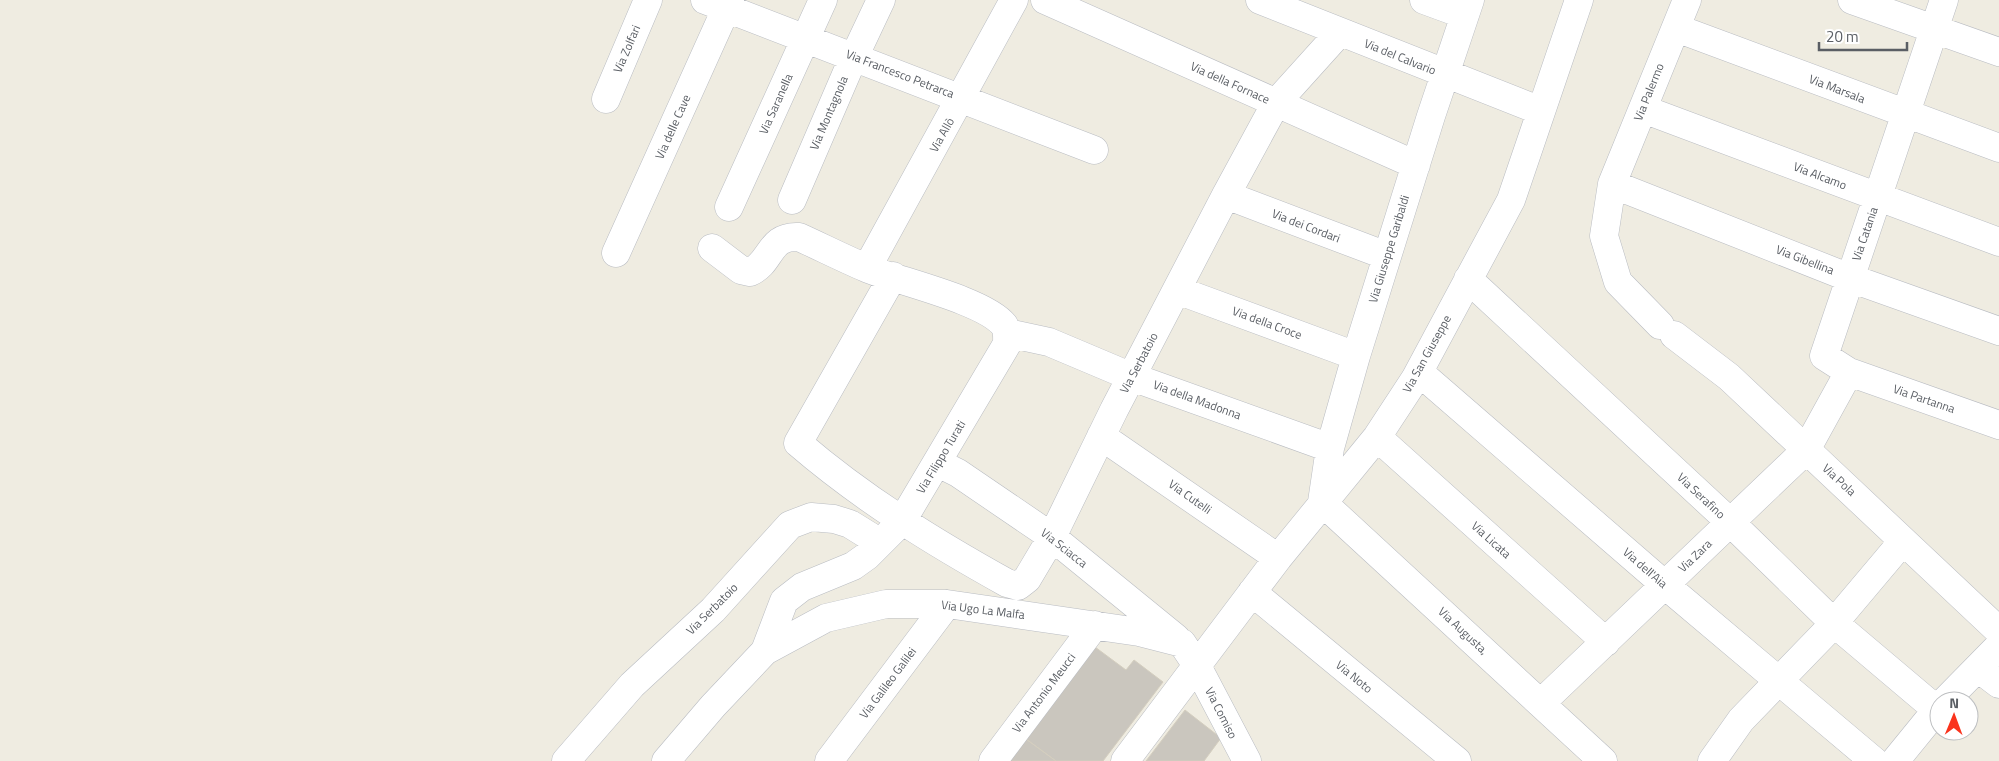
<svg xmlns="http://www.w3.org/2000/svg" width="1999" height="761" font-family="'Titillium Web',sans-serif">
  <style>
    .building { fill: #cac6be; stroke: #d4cebf }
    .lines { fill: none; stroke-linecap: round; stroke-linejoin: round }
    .minor-casing { stroke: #b9bcc2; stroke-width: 29 }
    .minor { stroke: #fff; stroke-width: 28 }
    .labels { text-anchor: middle; stroke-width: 5; stroke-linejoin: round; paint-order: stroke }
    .street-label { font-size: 12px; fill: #5a5e64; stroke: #fff }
  </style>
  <rect width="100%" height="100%" fill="#efece1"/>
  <!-- building -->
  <path class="building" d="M1095,647L1126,670L1134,660L1163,682L1103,761H1056L1026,739Z
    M1185,710L1221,738L1204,761H1146Z
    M1026,739L1056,761H1009Z"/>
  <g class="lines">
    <defs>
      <path id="minor" d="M705,0L1094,150
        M1045,0L1416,165
        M1260,0L1541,111
        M1424,0L1465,15
        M1852,0L1999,52
        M1676,28L1999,148
        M606,99L648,0
        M1643,109L1999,242
        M1612,184L1850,278L1999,331
        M1226,195L1387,256
        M792,200L848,70L881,0
        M729,207L823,0
        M712,248L741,270L750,272C772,263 768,235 799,237C821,247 843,258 866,268C897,281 984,300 1004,325C1008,331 1007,337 1007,344L902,521L867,556L853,566L802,587L784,601L765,651
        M616,253L730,0
        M867,268L1014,0
        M893,276L798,443C862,498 933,542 1007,583L1018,586L1027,579L1052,537L1114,410L1226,195L1276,103L1340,32
        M1468,279L1730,522L1834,623L1937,710
        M1177,290L1356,356
        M1660,325L1618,282L1604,236L1612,184L1687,0
        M1007,333L1049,342L1132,377L1330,448
        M1674,335L1729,377L1999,631
        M1419,372L1665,585L1874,761
        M1849,372L1999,425
        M1101,436L1278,558
        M1377,437L1606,642
        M938,463L958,473L1052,537L1176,638
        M1322,502L1330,448L1356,356L1431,116L1470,0
        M1322,502L1603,761
        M1252,592L1457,761
        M1978,668L1999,684
        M1945,701L1999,646
        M1541,703L1806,450L1849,372L1824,356L1944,0
        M566,761L632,685L713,610L790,525L811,517L834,519L850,524L879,542
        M666,761L713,706L765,651L826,618L886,604H947L1139,632L1182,643L1196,664L1247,761
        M829,761L947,604
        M993,761L1095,625
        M1125,761L1278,558L1377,437L1415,379L1511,200L1579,0
        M1712,761L1741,720L1828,630L1903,541
        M1895,761L1939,707"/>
    </defs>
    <!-- minor casing -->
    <use href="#minor" class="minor-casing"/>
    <!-- minor -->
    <use href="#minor" class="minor"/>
  </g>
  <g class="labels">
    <!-- street labels -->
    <g class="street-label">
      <text transform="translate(627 49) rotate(-67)" y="4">Via Zolfari</text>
      <text transform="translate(1400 57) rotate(22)" y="4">Via del Calvario</text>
      <text transform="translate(900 74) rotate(21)" y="4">Via Francesco Petrarca</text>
      <text transform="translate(1230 83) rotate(24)" y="4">Via della Fornace</text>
      <text transform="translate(1837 89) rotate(21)" y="4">Via Marsala</text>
      <text transform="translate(1649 92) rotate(-68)" y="4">Via Palermo</text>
      <text transform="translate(776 104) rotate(-66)" y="4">Via Saranella</text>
      <text transform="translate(829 113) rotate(-67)" y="4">Via Montagnola</text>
      <text transform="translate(673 127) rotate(-66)" y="4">Via delle Cave</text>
      <text transform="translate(942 135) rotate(-61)" y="4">Via Allò</text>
      <text transform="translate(1820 176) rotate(21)" y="4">Via Alcamo</text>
      <text transform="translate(1306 226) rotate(21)" y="4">Via dei Cordari</text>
      <text transform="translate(1865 234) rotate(-71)" y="4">Via Catania</text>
      <text transform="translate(1389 249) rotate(-73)" y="4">Via Giuseppe Garibaldi</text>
      <text transform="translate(1805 260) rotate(21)" y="4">Via Gibellina</text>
      <text transform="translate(1267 323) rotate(20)" y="4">Via della Croce</text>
      <text transform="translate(1427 354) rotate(-61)" y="4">Via San Giuseppe</text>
      <text transform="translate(1139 363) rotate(-62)" y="4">Via Serbatoio</text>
      <text transform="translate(1924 399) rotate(19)" y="4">Via Partanna</text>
      <text transform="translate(1197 400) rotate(20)" y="4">Via della Madonna</text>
      <text transform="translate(941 457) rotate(-59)" y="4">Via Filippo Turati</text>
      <text transform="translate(1839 480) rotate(43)" y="4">Via Pola</text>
      <text transform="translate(1701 496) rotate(43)" y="4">Via Serafino</text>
      <text transform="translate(1190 497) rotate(35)" y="4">Via Cutelli</text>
      <text transform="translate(1491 540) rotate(42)" y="4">Via Licata</text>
      <text transform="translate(1064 548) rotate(38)" y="4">Via Sciacca</text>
      <text transform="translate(1695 556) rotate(-44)" y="4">Via Zara</text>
      <text transform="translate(1645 568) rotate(41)" y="4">Via dell'Aia</text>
      <text transform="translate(712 609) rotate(-45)" y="4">Via Serbatoio</text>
      <text transform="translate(983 610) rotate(7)" y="4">Via Ugo La Malfa</text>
      <text transform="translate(1463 631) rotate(43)" y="4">Via Augusta,</text>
      <text transform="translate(1354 677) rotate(39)" y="4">Via Noto</text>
      <text transform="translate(888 683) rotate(-53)" y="4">Via Galileo Galilei</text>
      <text transform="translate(1044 693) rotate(-53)" y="4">Via Antonio Meucci</text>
      <text transform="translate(1221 713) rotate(63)" y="4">Via Comiso</text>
    </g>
  </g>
  <!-- north arrow -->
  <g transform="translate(1954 716) rotate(1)"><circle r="24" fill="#ffffff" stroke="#bdbfc1"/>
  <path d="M0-4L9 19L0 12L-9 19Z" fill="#fa331c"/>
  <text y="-8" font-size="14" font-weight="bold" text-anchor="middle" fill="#5a5e64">N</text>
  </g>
  <!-- scale -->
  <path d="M1819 42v8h88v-8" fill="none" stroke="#5a5e64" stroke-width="2.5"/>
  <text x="1826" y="42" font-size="15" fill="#5a5e64" stroke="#ffffff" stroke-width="4" paint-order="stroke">20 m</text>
</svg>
